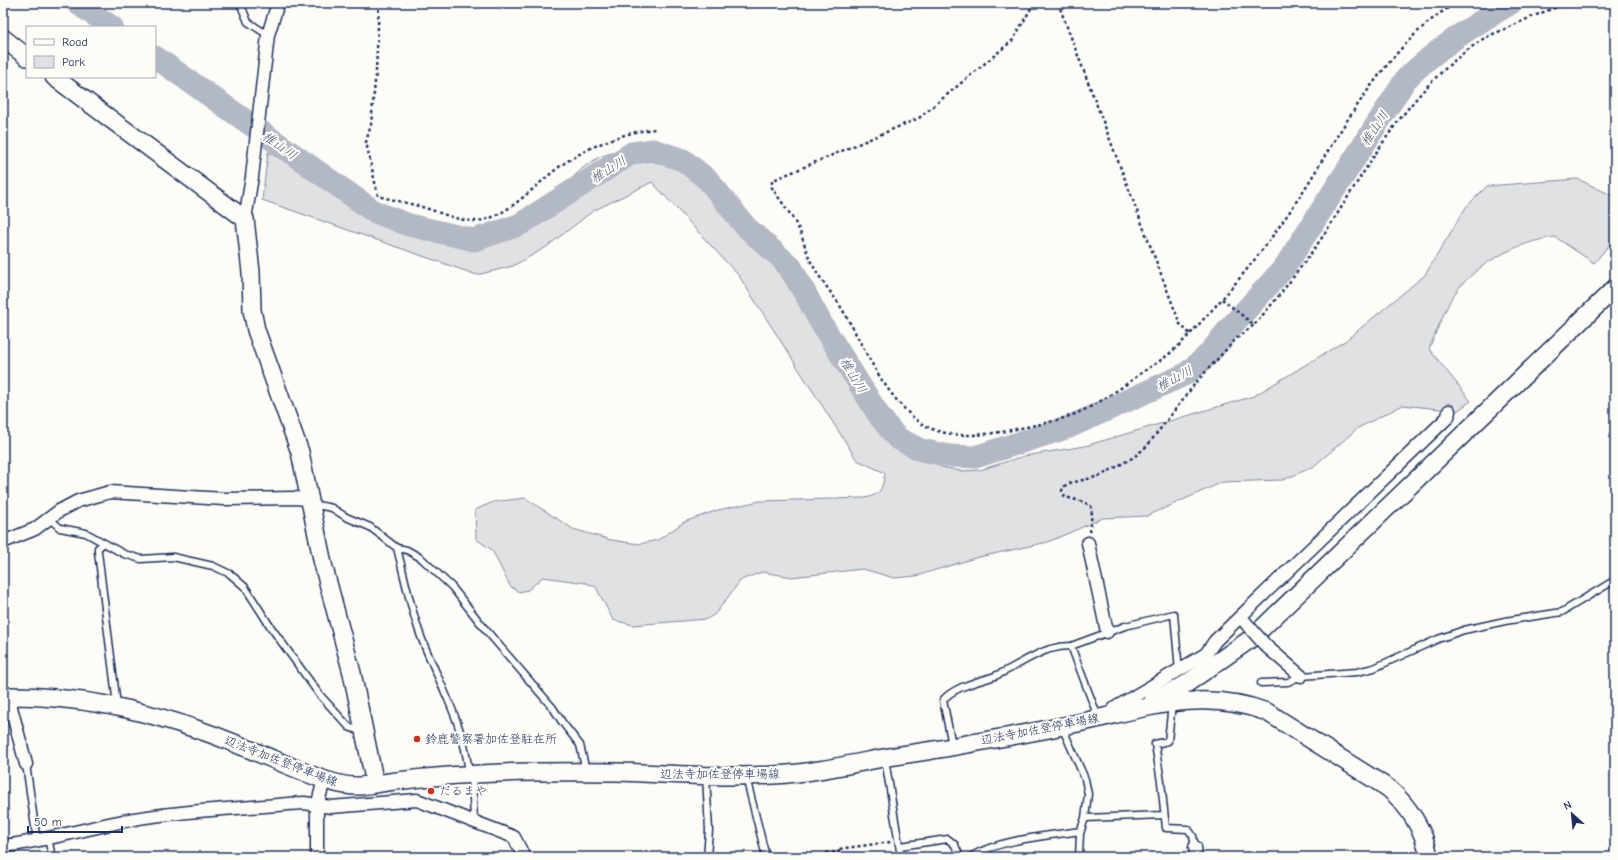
<svg xmlns="http://www.w3.org/2000/svg" width="1618" height="860" font-family="'Comic Neue','Klee One',sans-serif">
  <style>
    .green { fill: #e0e1e3; stroke: #7e88a0 }
    .lines { fill: none; stroke-linecap: round; stroke-linejoin: round }
    .river { stroke: #b3b8c5; stroke-width: 23 }
    .lane-casing { stroke: #1b2f5e; stroke-width: 9 }
    .street-casing { stroke: #1b2f5e; stroke-width: 15 }
    .secondary-casing { stroke: #1b2f5e; stroke-width: 20 }
    .path { stroke: #1b2f5e; stroke-width: 2.5; stroke-dasharray: 3 3; stroke-linecap: butt }
    .lane { stroke: #fdfcf7; stroke-width: 6 }
    .street { stroke: #fdfcf7; stroke-width: 12 }
    .secondary { stroke: #fdfcf7; stroke-width: 17 }
    .street-bridge-casing { stroke: #1b2f5e; stroke-width: 15; stroke-linecap: butt }
    .street-bridge { stroke: #fdfcf7; stroke-width: 12 }
    .poi-dot { fill: #c8321e; stroke: #fdfcf7; stroke-width: 1.5 }
    .labels { text-anchor: middle; stroke-width: 4; stroke-linejoin: round; paint-order: stroke }
    .street-label { font-size: 12px; fill: #1b2f5e; stroke: #fdfcf7 }
    .poi-label { font-size: 12px; fill: #1b2f5e; stroke: #fdfcf7; text-anchor: start }
    .water-label { font-size: 13px; font-style: italic; fill: #49587d; stroke: #fdfcf7 }
  </style>
  <rect width="100%" height="100%" fill="#fdfcf7"/>
  <filter id="ink" filterUnits="userSpaceOnUse"><feTurbulence type="fractalNoise" baseFrequency=".025" numOctaves="2"/><feDisplacementMap in="SourceGraphic" scale="8" xChannelSelector="R" yChannelSelector="G"/><feConvolveMatrix kernelMatrix="1 2 1 2 8 2 1 2 1" color-interpolation-filters="sRGB"/></filter>
  <g filter="url(#ink)">
    <!-- green -->
    <path class="green" d="M636,145L674,156L692,166L782,276L873,426L889,441L905,450L942,467L961,471L980,470L1024,456L1085,446L1254,396L1345,341L1425,275L1466,207L1487,186L1578,179L1615,197V238L1594,263L1555,237C1516,242 1470,266 1450,301C1442,316 1436,333 1429,349L1471,401L1457,411L1403,405L1358,428L1313,467L1283,480L1223,482L1147,516L1103,518L1048,542L975,558L916,576L894,578L863,569L792,577L762,572L741,580L715,614L707,619L633,625L613,620L596,587L586,583L543,577L528,590L519,592L510,586L492,550L476,539L475,510L493,502L525,498L573,529L611,540L639,544L658,540L684,522L718,510L760,501L865,498C882,494 882,489 885,473L857,460L739,276L652,182L593,211L545,248L513,266L477,275L262,200L268,152L428,239L478,250L505,241L584,167L599,157Z"/>
    <g class="lines">
      <!-- river -->
      <path class="river" d="M77,3L112,27
        M155,57L375,212L409,225L474,240L519,225L632,153L653,150L683,160L708,180L746,227L791,267L821,323L880,417L897,438L921,450L950,456L975,457L1069,427L1186,374L1208,355L1228,330L1284,268L1406,79C1437,48 1474,25 1511,3"/>
      <defs>
        <path id="lane" d="M240,3L248,22L268,35
          M312,504L332,508L346,517L370,527L397,548L407,550L421,558L452,587L485,629L553,708L562,722L580,745L586,771
          M49,518L60,528L86,533L124,554L141,559L173,557L213,566L230,574L245,587L270,626L319,694L349,727L362,732
          M104,543L98,548V552L117,705
          M397,548C405,579 411,612 423,642C441,687 464,724 469,774
          M1071,646L1125,626L1174,614L1179,671
          M1261,683L1288,682L1301,676L1357,672L1374,668L1438,639L1464,630L1505,621L1562,612L1615,580
          M1172,704L1168,741L1155,744L1161,782L1166,828L1188,829L1193,836L1195,847
          M1062,727L1085,779L1088,794L1085,818L1080,833L1079,857
          M952,745L943,700C955,686 978,682 995,676C1014,668 1031,655 1050,649C1057,647 1064,646 1071,646L1098,717
          M885,759L901,857
          M26,764L37,841
          M472,776L474,820
          M706,776L709,830L707,857
          M746,777L766,857
          M1085,818L1164,815
          M48,838L52,857
          M900,846L948,839L955,845L960,857
          M970,857C1000,839 1047,836 1081,831"/>
        <path id="street" d="M245,219L252,177L268,35L278,3
          M3,542L35,529L59,511L78,501L110,492L224,499L293,498L309,499
          M1088,543L1107,632
          M1266,646L1301,676
          M8,696L26,764
          M1110,714L1115,708L1206,654L1215,641L1448,417L1449,411
          M3,846C47,841 90,827 134,819C185,810 237,809 288,804L304,803L331,807L417,800L514,837L524,857
          M1195,847L1196,857
          M317,857V806L324,780"/>
        <path id="secondary" d="M3,38L27,57
          M54,77L245,219L251,272L252,310L256,330L300,452L323,564L352,673L375,784
          M3,696C73,695 136,707 202,731C232,741 262,755 292,767C314,776 337,787 361,786C446,772 532,771 618,772C670,774 722,778 774,775C811,773 847,765 883,758C906,754 929,751 951,747C994,739 1036,732 1078,723C1143,709 1201,687 1267,712L1388,788C1408,805 1425,831 1429,857
          M1153,701L1186,684L1252,638L1615,288"/>
      </defs>
      <!-- lane casing -->
      <use href="#lane" class="lane-casing"/>
      <!-- street casing -->
      <use href="#street" class="street-casing"/>
      <!-- secondary casing -->
      <use href="#secondary" class="secondary-casing"/>
      <!-- path -->
      <path class="path" d="M379,3L376,71L371,125L366,142L378,196C393,200 408,203 422,207C439,212 458,221 475,221C506,221 540,179 566,162C591,146 626,131 656,129
        M1034,3L1013,40L919,118L776,179L772,182L771,186C779,199 789,211 796,224C803,236 805,249 811,262C819,277 829,290 839,304C863,343 878,386 914,418C941,441 979,436 1011,430C1036,425 1061,421 1084,410C1104,400 1123,387 1140,374C1150,367 1160,361 1169,354C1185,341 1198,325 1212,310C1253,265 1289,216 1320,164C1352,111 1402,31 1457,3
        M1058,3L1180,324L1190,334
        M1222,299L1254,325C1278,298 1300,269 1321,239C1371,164 1405,91 1483,39C1490,35 1498,32 1505,29C1526,19 1547,10 1569,3
        M1089,532L1092,515L1091,506L1084,502L1065,497L1062,491L1063,487L1070,483L1100,476L1134,457L1147,446L1198,380L1237,338L1254,325
        M825,857L824,853L839,852L838,849L891,842"/>
      <!-- lane -->
      <use href="#lane" class="lane"/>
      <!-- street -->
      <use href="#street" class="street"/>
      <!-- secondary -->
      <use href="#secondary" class="secondary"/>
      <defs>
        <path id="street-bridge" d="M1245,622L1266,646"/>
      </defs>
      <!-- street-bridge casing -->
      <use href="#street-bridge" class="street-bridge-casing"/>
      <!-- street-bridge -->
      <use href="#street-bridge" class="street-bridge"/>
    </g>
  </g>
  <!-- markers -->
  <g class="poi-dot">
    <circle cx="417" cy="739" r="4"/>
    <circle cx="431" cy="791" r="4"/>
  </g>
  <g class="labels">
    <!-- street labels -->
    <g class="street-label">
      <text transform="translate(1040 729) rotate(-11)" y="4">辺法寺加佐登停車場線</text>
      <text transform="translate(281 761) rotate(21)" y="4">辺法寺加佐登停車場線</text>
      <text x="720" y="778">辺法寺加佐登停車場線</text>
    </g>
    <!-- poi labels -->
    <g class="poi-label">
      <text x="425" y="743">鈴鹿警察署加佐登駐在所</text>
      <text x="439" y="795">だるまや</text>
    </g>
    <!-- water labels -->
    <g class="water-label">
      <text transform="translate(1374 128) rotate(-57)" y="5">椎山川</text>
      <text transform="translate(280 145) rotate(35)" y="5">椎山川</text>
      <text transform="translate(608 169) rotate(-33)" y="5">椎山川</text>
      <text transform="translate(854 375) rotate(58)" y="5">椎山川</text>
      <text transform="translate(1174 378) rotate(-28)" y="5">椎山川</text>
    </g>
  </g>
  <!-- margin -->
  <rect width="1618" height="860" fill="none" stroke="#fdfcf7" stroke-width="16"/>
  <rect x="8" y="8" width="1602" height="844" fill="none" stroke="#1b2f5e" stroke-width="1.5" filter="url(#ink)"/>
  <!-- legend -->
  <rect x="26" y="26" width="130" height="52" fill="#fdfcf7" stroke="#a3aaba"/>
  <rect x="34" y="39" width="20" height="6" fill="#fdfcf7" stroke="#a3aaba"/>
  <text x="62" y="46" font-size="12" fill="#1b2f5e">Road</text>
  <rect x="34" y="56" width="20" height="12" fill="#e0e1e3" stroke="#a3aaba"/>
  <text x="62" y="66" font-size="12" fill="#1b2f5e">Park</text>
  <!-- north arrow -->
  <g transform="translate(1572 814) rotate(333)" stroke="#fdfcf7" stroke-width="3" paint-order="stroke">
  <path d="M0-3L7 15L0 10L-7 15Z" fill="#1b2f5e"/>
  <text y="-6" font-size="11" font-weight="bold" text-anchor="middle" fill="#1b2f5e">N</text>
  </g>
  <!-- scale -->
  <path d="M28 826v6h94v-6" fill="none" stroke="#1b2f5e" stroke-width="2"/>
  <text x="34" y="826" font-size="12" fill="#1b2f5e" stroke="#fdfcf7" stroke-width="3" paint-order="stroke">50 m</text>
</svg>
